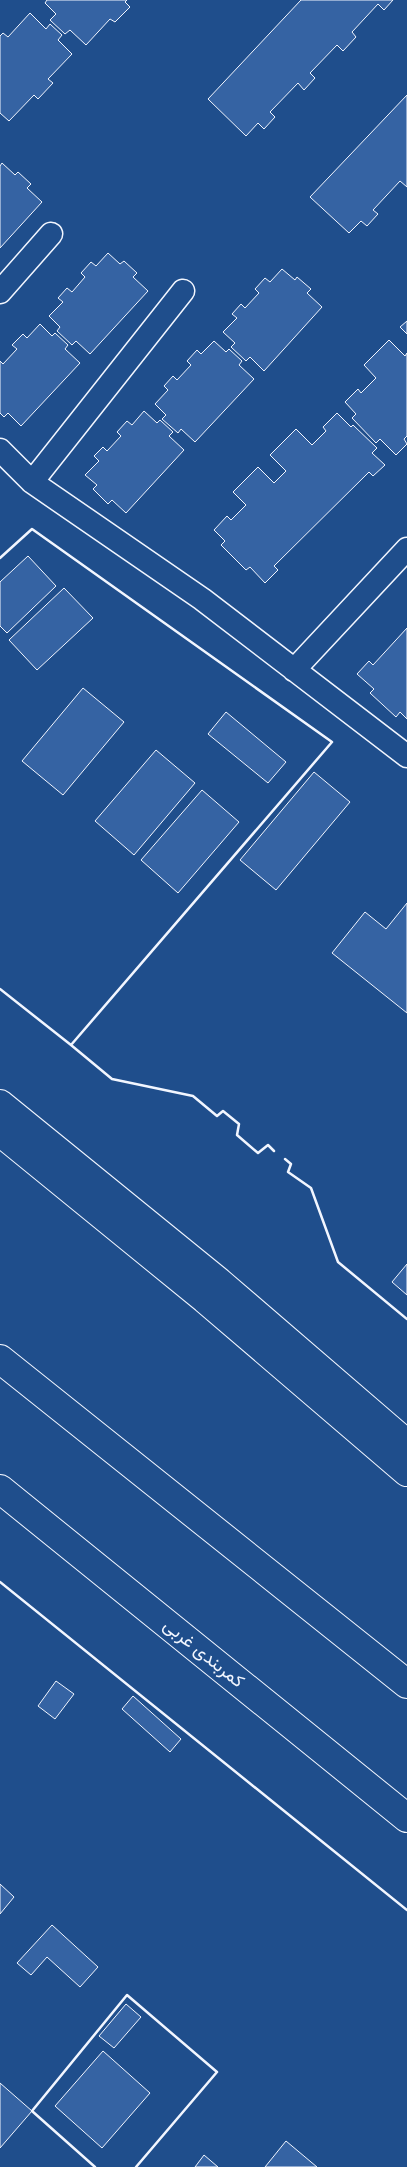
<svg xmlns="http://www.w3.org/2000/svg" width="407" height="2167" font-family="Raleway,Vazirmatn,sans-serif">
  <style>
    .building { fill: #3563a3; stroke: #f2f6ff }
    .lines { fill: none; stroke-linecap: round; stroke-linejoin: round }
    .minor-casing { stroke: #f2f6ff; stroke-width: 25 }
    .tertiary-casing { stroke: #f2f6ff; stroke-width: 30 }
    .trunk-casing { stroke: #f2f6ff; stroke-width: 30 }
    .minor { stroke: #1f4e8c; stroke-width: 22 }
    .tertiary { stroke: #1f4e8c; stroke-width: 28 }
    .trunk { stroke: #1f4e8c; stroke-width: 28 }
    .wall { stroke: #f2f6ff; stroke-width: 2.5 }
    .labels { text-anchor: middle; stroke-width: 4; stroke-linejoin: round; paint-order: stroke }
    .street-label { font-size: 18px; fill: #f2f6ff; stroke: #1f4e8c }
  </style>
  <rect width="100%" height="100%" fill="#1f4e8c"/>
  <!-- building -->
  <path class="building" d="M47,0H127L125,2L130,7L115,22L110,19L86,45L70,30L65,34L50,20L56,14L45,3Z
    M301,0H393L384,10L378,4L352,32L356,37L343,51L337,45L310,73L315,78L304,90L298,83L270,112L275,117L264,129L258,123L246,136L208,99Z
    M30,13L46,29L50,24L62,35L58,40L72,54L48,79L53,83L38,99L34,95L9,121L0,113V36L3,33L8,37Z
    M407,95V187L400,181L373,210L378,214L367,226L361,221L349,233L310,197Z
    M2,163L15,175L18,172L31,184L27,188L42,202L0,248V166Z
    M108,253L120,264L124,261L137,273L133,277L148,291L90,354L76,341L72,345L57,331L60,327L49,316L63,302L58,298L67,288L72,292L85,277L81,273L91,262L96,266Z
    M282,269L295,280L297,277L311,289L307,293L322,307L264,371L250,357L246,361L231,347L235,343L223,332L237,318L232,314L241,304L245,308L259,293L255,289L265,278L270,282Z
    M407,321V334L400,327Z
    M40,324L52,336L55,333L68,345L65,349L80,363L21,426L8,413L4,417L0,413V361L3,364L17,349L12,345L23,334L27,338Z
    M389,340L405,356L407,353V436L404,439L407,444L396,455L380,439L376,443L352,418L356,414L345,402L358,389L361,393L376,378L364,365Z
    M214,341L226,352L229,349L242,361L239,365L254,379L195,442L181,429L178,433L162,419L166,415L155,404L168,390L164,386L173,376L177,380L191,365L187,361L197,350L201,354Z
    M144,411L157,423L160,420L173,432L169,436L184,450L126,513L112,500L108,504L93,489L97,485L85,475L99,461L94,456L103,447L107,451L121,436L117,432L127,421L132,425Z
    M337,413L351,427L353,425L377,448L372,453L385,465L373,476L369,472L274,566L278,570L265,583L250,567L246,570L221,545L225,541L214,530L227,516L231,520L246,505L233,492L258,467L274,483L286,471L270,455L296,429L312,445L326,431L323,427Z
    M28,556L56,586L7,633L0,626V582Z
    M64,588L93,618L37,670L9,640Z
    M407,628V719L400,712L396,717L370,693L374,689L357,674L369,661L373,665Z
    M83,688L124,722L63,795L22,761Z
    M226,712L286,762L268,783L208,734Z
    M156,750L195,783L134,855L95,821Z
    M314,772L350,802L276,890L240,860Z
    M202,790L239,822L178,893L141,860Z
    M407,903V1013L332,953L365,912L386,929Z
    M407,1264V1295L392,1282Z
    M56,1681L74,1694L55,1719L38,1706Z
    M133,1696L181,1739L170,1752L122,1709Z
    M0,1884L14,1897L0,1914Z
    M52,1925L98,1967L80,1987L47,1957L31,1975L17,1963Z
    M126,2004L141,2017L114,2048L99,2036Z
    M103,2051L150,2093L102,2148L55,2106Z
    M0,2083L32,2111L0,2148Z
    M286,2141L317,2167H265Z
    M204,2155L218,2167H195Z"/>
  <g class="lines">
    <defs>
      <path id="minor" d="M0,292L51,234
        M0,450L32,482L202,599L407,756
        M32,482L183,291
        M294,670L407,549"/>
      <path id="tertiary" d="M0,1104L219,1282L407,1444
        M0,1132L205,1299L407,1472"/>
      <path id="trunk" d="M0,1359L407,1684
        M0,1489L407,1818"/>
    </defs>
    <!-- minor casing -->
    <use href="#minor" class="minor-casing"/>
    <!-- tertiary casing -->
    <use href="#tertiary" class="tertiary-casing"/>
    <!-- trunk casing -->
    <use href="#trunk" class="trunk-casing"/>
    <!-- minor -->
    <use href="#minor" class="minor"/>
    <!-- tertiary -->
    <use href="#tertiary" class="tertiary"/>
    <!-- trunk -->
    <use href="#trunk" class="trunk"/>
    <!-- wall -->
    <path class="wall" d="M0,558L32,529L332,742L71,1045L0,989
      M71,1045L112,1079L193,1096L217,1116L223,1111L239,1124L237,1135L258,1153L268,1145L274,1151
      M285,1159L291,1164L288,1172L311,1188L338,1262L407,1319
      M0,1582L407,1910
      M95,2167L32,2111L127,1995L217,2072L136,2167"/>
  </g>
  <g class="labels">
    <!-- street labels -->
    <g class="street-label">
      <text transform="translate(204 1653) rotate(39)" y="6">کمربندی غربی</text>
    </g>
  </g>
</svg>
